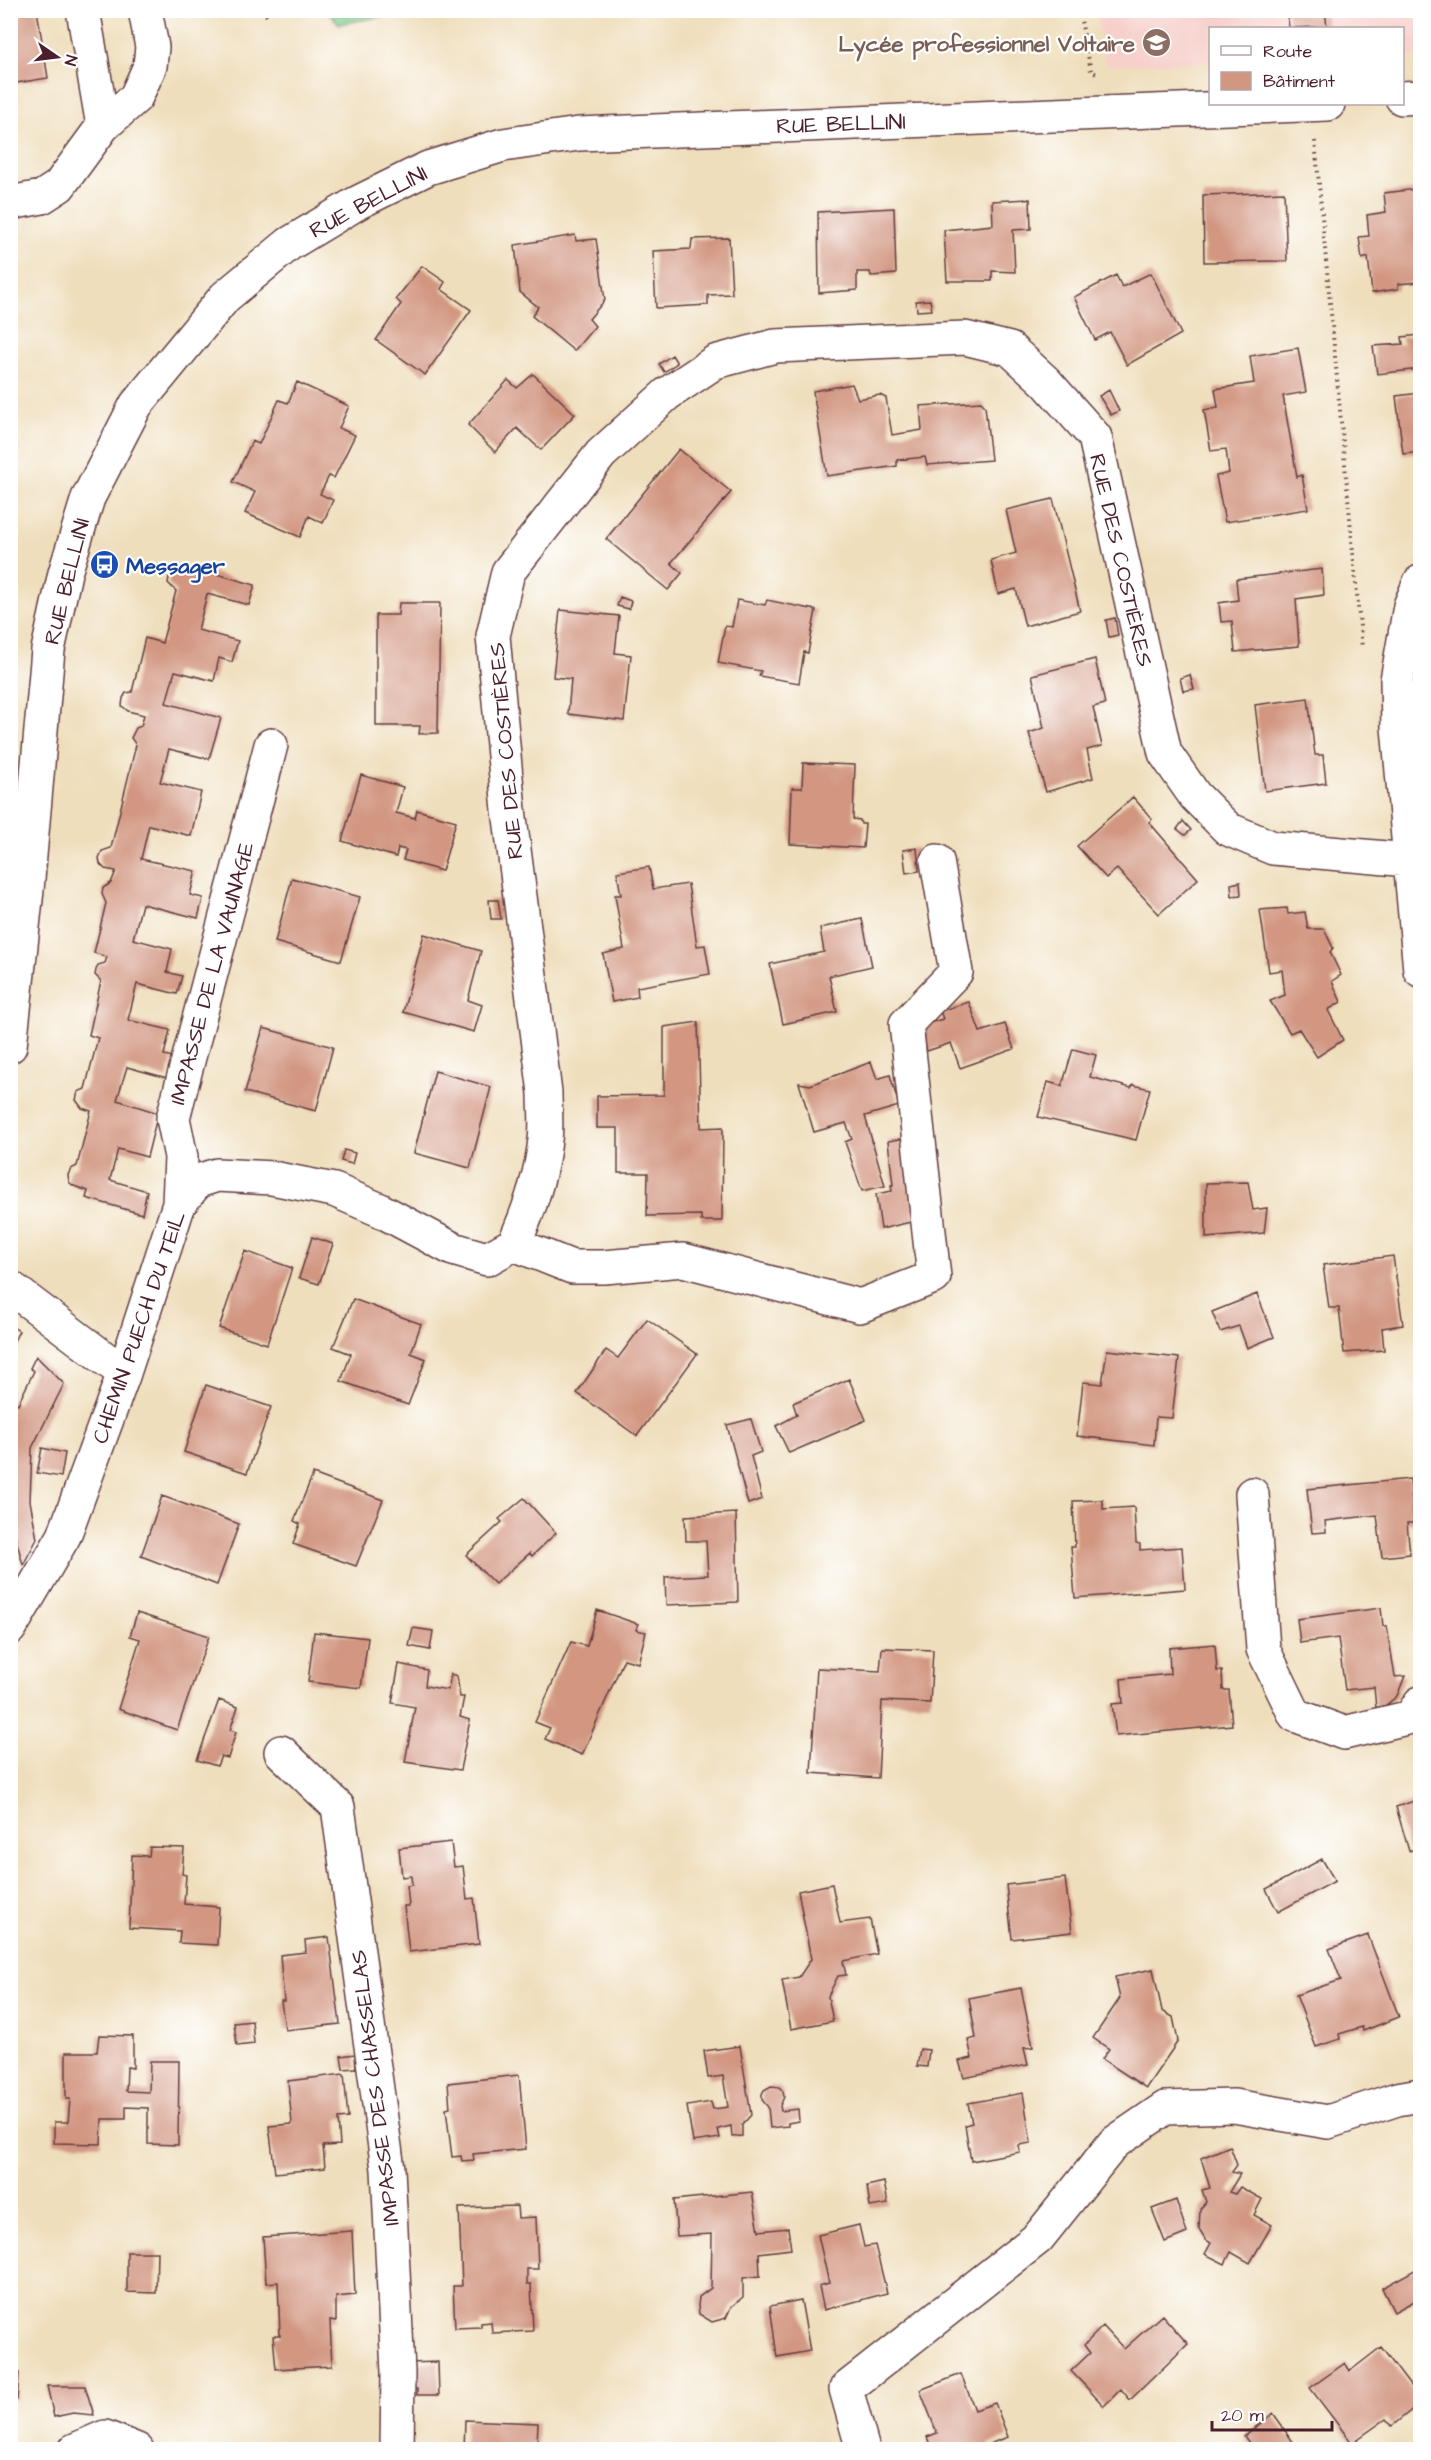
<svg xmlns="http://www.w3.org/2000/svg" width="1431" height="2460" font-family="'Architects Daughter',sans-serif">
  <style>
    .built { fill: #f7d0cc }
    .green { fill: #7bca8a; stroke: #62745a; stroke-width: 1.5 }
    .building { fill: #d29681 }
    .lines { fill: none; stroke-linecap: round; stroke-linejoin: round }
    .minor-casing { stroke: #633c41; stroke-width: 36 }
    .path { stroke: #633c41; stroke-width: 4; stroke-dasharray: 1.5 4.5; stroke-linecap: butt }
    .minor { stroke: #fff; stroke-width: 33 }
    .labels { text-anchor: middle; stroke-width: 4.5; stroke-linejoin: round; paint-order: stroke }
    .education-label { font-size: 22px; font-weight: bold; fill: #785e54; stroke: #fff; text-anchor: end }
    .street-label { font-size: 22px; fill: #4a1f2b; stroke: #fff }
    .transit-label { font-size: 22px; font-weight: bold; fill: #164399; stroke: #fff; text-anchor: start }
  </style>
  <rect width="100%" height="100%" fill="#fff"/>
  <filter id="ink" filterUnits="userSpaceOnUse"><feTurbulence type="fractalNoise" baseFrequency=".0167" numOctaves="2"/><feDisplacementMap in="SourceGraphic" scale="12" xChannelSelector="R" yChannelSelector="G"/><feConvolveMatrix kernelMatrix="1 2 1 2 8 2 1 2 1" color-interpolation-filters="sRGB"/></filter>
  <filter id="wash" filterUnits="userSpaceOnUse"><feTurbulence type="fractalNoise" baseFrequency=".008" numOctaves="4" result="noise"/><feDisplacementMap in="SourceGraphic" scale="24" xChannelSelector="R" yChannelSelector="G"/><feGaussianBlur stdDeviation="1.35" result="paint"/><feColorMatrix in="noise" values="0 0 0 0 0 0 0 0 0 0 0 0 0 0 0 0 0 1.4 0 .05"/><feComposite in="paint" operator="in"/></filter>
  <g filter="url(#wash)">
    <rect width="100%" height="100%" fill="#efdebc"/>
    <!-- built -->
    <path class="built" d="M1096,11H1420V57L1403,58L1402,28H1210V62L1106,65Z"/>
    <!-- green -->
    <path class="green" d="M328,11H414L339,24Z"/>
    <g id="blocks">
      <!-- building -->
      <path class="building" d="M10,10H37L48,78L10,84Z
        M1287,10H1325L1327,27L1289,28Z
        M1417,189L1420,225V282L1398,284V289L1372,293L1368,257L1362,259L1359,237L1369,236L1367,215L1386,212L1384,193Z
        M1284,192L1287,261L1204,262L1203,195Z
        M1030,199L1031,229L1013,230L1015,272L992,271V281H947L944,230L993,225L992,201Z
        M894,208L896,274L871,276L870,272H857V290L819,293L818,212Z
        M575,235L576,241L596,239L605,300L589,319L595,326L574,351L532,316L538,307L520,292L515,245Z
        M729,238L732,294L708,295V305L656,308L653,251L691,249L692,239Z
        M422,266L445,282L441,289L471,310L425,375L376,340L401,304L396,299Z
        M1151,273L1181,334L1127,365L1110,332L1095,340L1074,297L1116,275L1122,287Z
        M930,300L932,310L917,311L916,301Z
        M1420,335V369L1377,374L1373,346L1403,344L1402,337Z
        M1298,348L1306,392L1283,396L1297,477L1302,475L1308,509L1225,522L1216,476L1229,473L1226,449L1211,451L1204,410L1218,407L1215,389L1254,383L1250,356Z
        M672,355L677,363L664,372L659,364Z
        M533,374L575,414L541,450L517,428L495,452L468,425L508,380L517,388Z
        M297,382L349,406L339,428L355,435L334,478L329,476L320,494L333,500L323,523L309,516L300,537L245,513L255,492L233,482L252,441L259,444L279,400L288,403Z
        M852,384L858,399L880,395L886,398L892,435L922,430L920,406L981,402L985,406L991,460L927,465L925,457L897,460V466L827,476L813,391Z
        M1109,390L1119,411L1111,415L1099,396Z
        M1420,393V452L1403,454L1396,396Z
        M679,449L731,492L671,563L682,573L668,590L606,539Z
        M1053,499L1080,611L1025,626L1016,589L998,594L991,560L1016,553L1006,510Z
        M1322,569L1324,595L1296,599L1299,646L1235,652L1232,621L1221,622L1219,603L1238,600L1236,579Z
        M203,570L255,585L249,605L207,594L198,630L238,641L232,662L219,658L214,681L175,671L166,703L221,718L209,759L169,749L160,782L201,792L191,836L149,825L141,859L196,871L190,895L203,898L198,918L142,904L133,939L172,949L167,972L182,976L177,994L137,984L128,1020L170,1030L164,1055L173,1057L167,1078L127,1067L117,1100L158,1113L147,1157L118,1149L110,1180L147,1191L142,1214L86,1198L88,1191L74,1186L69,1182L68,1175L71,1169L77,1166L91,1111L82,1108L76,1100L78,1092L85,1089L98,1038L89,1035L101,981L95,975L96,970L98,965L105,963L107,957L94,953L106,903L102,894L103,888L111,883L116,871L105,869L100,864L99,858L102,851L111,848L136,745L131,738L136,728L141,726L144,715L128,711L122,706L123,698L126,693L132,692L145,638L162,643L176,591L168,583L169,577L178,572L201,577Z
        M620,597L631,601L629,609L617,606Z
        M737,600L765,605L767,600L816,610L808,653L804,652L799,683L759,676L761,671L718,663L725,626L732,627Z
        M399,603H440L438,733L419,734L420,726H376V615H398Z
        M560,610L619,616L615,653L631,655L624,721L568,714L571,679L553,677Z
        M1115,618L1118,635L1109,637L1106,620Z
        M1095,659L1105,704L1093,707L1102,746L1087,750L1093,778L1046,792L1029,733L1044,728L1032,675Z
        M1190,675L1194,689L1183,691L1180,678Z
        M1308,698L1315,755H1323L1326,783L1265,791L1255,705Z
        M803,763L855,765L853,819L860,820L861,824H865L863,848L790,844L792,788H802Z
        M361,775L403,787L396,813L415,818L417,810L456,821L442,871L403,860L406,850L398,848L396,857L342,841Z
        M1133,797L1152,819L1149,822L1198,879L1159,914L1117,869L1106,878L1077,846Z
        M1183,821L1191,830L1185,835L1177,829Z
        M917,848L919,871L906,873L903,850Z
        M649,867L653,889L688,884L697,946L705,945L710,974L637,987L638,997L612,1002L603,954L624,949L615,895H621L617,872Z
        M292,878L360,897L341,961L275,942Z
        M1240,882L1241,895L1232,896L1231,884Z
        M489,900H498L501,919H491Z
        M1287,908L1288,914L1305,912L1308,929H1324L1333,948L1330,952L1341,975L1332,981L1341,1002L1328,1010L1343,1040L1317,1057L1299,1029L1290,1033L1270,1001L1285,995L1282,970L1269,972L1260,910Z
        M862,919L872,966L829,976L837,1012L783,1024L770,964L824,952L820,928Z
        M424,934L481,951L468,1000L482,1005L474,1032L403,1012Z
        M969,1002L980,1032L1005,1024L1014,1049L960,1068L951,1043L927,1051L919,1026L943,1019L940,1011Z
        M698,1022L701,1128L723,1127L722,1221H701V1215L647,1216L648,1173H618V1128H597V1096L664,1095V1027Z
        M263,1028L333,1047L316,1111L245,1092Z
        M1073,1049L1096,1055L1090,1077L1131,1088L1133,1085L1150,1089L1136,1140L1038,1117L1048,1082L1062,1086Z
        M871,1062L877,1079L890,1075L899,1106L865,1116L885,1186L862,1191L845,1142L852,1139L846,1123L814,1132L799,1083L810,1085Z
        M435,1071L491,1087L470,1168L414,1153Z
        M906,1138L915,1221L881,1229L876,1194L892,1191L891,1185H893L888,1141Z
        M344,1150L355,1153L352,1164L341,1161Z
        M1248,1182L1253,1210L1267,1208L1264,1233L1206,1238V1183Z
        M312,1237L333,1244L319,1284L299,1278Z
        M245,1251L292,1268L267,1344L219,1328Z
        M1393,1256L1403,1325L1382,1328L1384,1350L1344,1353L1339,1308H1329L1323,1265Z
        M1257,1294L1274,1337L1247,1348L1239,1326L1220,1332L1212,1312Z
        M353,1299L421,1324L411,1353L426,1359L408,1405L341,1381L351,1354L333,1347Z
        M647,1319L697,1354L637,1436L577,1393L606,1350L618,1358Z
        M10,1325L19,1331L10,1349Z
        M1107,1350L1179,1358L1172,1418L1156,1417L1154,1445L1077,1436L1083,1382L1102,1384Z
        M36,1356L64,1384L32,1448L30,1501L37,1539L23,1565L10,1516V1400L18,1404L34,1371L30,1368Z
        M849,1379L866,1420L789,1453L776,1426L797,1415L793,1403Z
        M206,1385L271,1407L247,1473L184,1452Z
        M751,1419L761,1452L751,1456L762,1499L748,1504L727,1425Z
        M42,1448L65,1453L61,1477L37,1473Z
        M313,1474L383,1500L356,1566L293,1544L300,1524L294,1521Z
        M1410,1479L1414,1523H1407L1410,1554L1382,1557L1377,1515L1325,1521L1326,1532L1312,1533L1307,1489Z
        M162,1496L239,1524L217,1585L141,1556Z
        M524,1498L556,1533L532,1556L530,1553L495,1584L466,1555L502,1522L499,1519Z
        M1103,1500V1509L1134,1507L1136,1543L1140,1544V1550L1182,1547L1185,1589L1075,1598L1071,1547H1075L1073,1501Z
        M736,1513L738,1602L666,1605L665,1577L708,1575L706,1541H686L685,1516Z
        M1381,1608L1383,1626H1387L1395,1677L1405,1676L1397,1696L1385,1706L1376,1708L1374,1687L1345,1690L1338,1638L1300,1643L1297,1619Z
        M597,1610L638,1624L636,1630L646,1632L638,1663L624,1659L582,1755L545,1739L550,1728L535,1722L571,1642L587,1646Z
        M137,1613L209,1636L177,1730L118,1709L140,1639L130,1636Z
        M413,1628L433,1631L430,1650L409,1646Z
        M314,1632L368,1638L361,1688L308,1682Z
        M1215,1644L1217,1671H1222L1223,1690H1229L1232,1725L1116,1736L1112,1704L1123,1703L1121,1679L1170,1674L1169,1648Z
        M882,1648L933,1650L930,1703L882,1701L878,1778L811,1773L817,1668L880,1671Z
        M399,1664L427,1670L425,1686L448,1690L451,1674L457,1676L460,1697H464L460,1717L470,1720L460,1770L405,1762L415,1707L392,1703Z
        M219,1700L238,1707L230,1730L236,1732L228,1758L221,1756L217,1766L197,1760Z
        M1420,1799V1847L1409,1851L1396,1807Z
        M451,1842L454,1867L463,1866L467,1899L474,1898L479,1944L409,1952L404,1906H409L407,1886L412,1885L411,1876L402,1877L399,1848Z
        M150,1847L184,1848L182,1874L186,1875L184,1904L219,1907L217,1945L179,1943L180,1931L129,1928L132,1855L149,1856Z
        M1322,1859L1335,1881L1278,1912L1266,1889Z
        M1065,1878L1072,1932L1012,1939L1006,1885Z
        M832,1884L840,1923L870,1919L877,1954L843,1961L846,1975L838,1976L828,1996L833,2021L791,2029L782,1980L799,1977L811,1959L798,1891Z
        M1368,1935L1399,2017L1363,2031L1362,2027L1339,2034L1340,2039L1316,2047L1296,1995L1341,1980L1329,1949Z
        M329,1937L340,2024L285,2030L281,2001H284L280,1955L306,1952L305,1940Z
        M1153,1969L1162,2011L1173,2017L1178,2041L1146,2088L1102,2059L1109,2049L1093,2038L1120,1998L1115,1977Z
        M1021,1988L1033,2047L1024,2048L1028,2065L964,2078L959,2061L972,2058L968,2040L976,2038L969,1998Z
        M252,2021L254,2044L237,2046L234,2023Z
        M99,2035L133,2036V2068L127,2067L126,2091L149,2092L150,2061H179L178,2145L148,2144V2108L126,2107V2119H102L101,2144L54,2143V2122H68L70,2099H66V2052H97Z
        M740,2046L751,2115L742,2125V2136L732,2137L731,2126L718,2129L720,2138L693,2142L687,2106L711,2102L713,2109L728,2107L723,2076L708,2078L704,2051Z
        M920,2049L929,2050L927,2067L917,2066Z
        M355,2054L356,2068L343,2069L341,2056Z
        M344,2074L348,2118L338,2119L340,2145L323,2146L325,2168L275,2173L269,2126L292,2124L288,2081Z
        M519,2075L526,2149L473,2154L474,2160L462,2161L461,2156L452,2157L446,2109L450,2108L448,2083Z
        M771,2086L779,2087L783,2091L784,2097L780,2106L781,2111L798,2109L799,2121L788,2123V2126L770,2128L768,2107L762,2100V2094L764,2090Z
        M1023,2093L1031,2143L1019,2145L1020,2152L971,2161L965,2125L972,2123L968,2103Z
        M1230,2146L1237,2165L1232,2172L1240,2174L1229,2192L1235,2194L1240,2187L1262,2199L1254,2215L1272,2225L1250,2263L1231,2252L1225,2264L1205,2254L1211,2243L1206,2240L1199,2229L1200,2209L1206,2202L1202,2190L1210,2188L1201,2158Z
        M884,2182L888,2204L870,2207L867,2186Z
        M752,2192L759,2231L788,2228L791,2249L759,2253L760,2276L743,2278V2297L731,2307L726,2318L712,2322L699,2314L698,2306L699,2297L711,2288L712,2234L677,2236L674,2200Z
        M1176,2200L1187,2233L1165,2242L1152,2209Z
        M517,2206L518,2218L536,2217L538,2269H527V2284H531L533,2331L492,2333L491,2322L481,2323V2327L455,2328L453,2286H462L459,2208Z
        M859,2225L864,2247L875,2245L887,2293L824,2310L819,2286L829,2283L818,2235Z
        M352,2231L355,2295L336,2297V2321L330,2320L332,2366L276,2369L273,2336H280L278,2282L266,2283L263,2237Z
        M127,2252H157L156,2293L127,2292Z
        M1420,2267V2298L1394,2312L1382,2288Z
        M801,2300L810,2351L777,2357L770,2306Z
        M1162,2315L1188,2344L1130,2400L1121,2389L1104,2406L1071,2371L1090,2353L1084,2345L1103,2326L1124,2349Z
        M1381,2347L1420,2399V2403L1392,2426L1386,2419L1352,2443L1310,2388L1345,2363L1350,2371Z
        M438,2362L439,2395H417V2389L409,2390L408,2363Z
        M10,2372L19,2373L17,2400L10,2399Z
        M961,2374L975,2410L995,2403L1008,2437L989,2444L990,2448L986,2450H932L927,2437L937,2433L920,2390Z
        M47,2386H85L94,2415L73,2413L54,2417Z
        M1273,2414L1299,2450H1254L1244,2436Z
        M465,2420L538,2423L537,2444L529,2445L528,2450H464Z"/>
    </g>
  </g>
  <g filter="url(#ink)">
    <use href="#blocks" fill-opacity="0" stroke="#633c41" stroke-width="1.5"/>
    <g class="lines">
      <defs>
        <path id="minor" d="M83,10L103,126
          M1402,98L1420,97
          M10,203L42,197L59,186L103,126L136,97L150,66L152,47L145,10
          M1420,582L1410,606L1397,680L1398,727L1420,970
          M10,1046L27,890L48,650L65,573L88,498L136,405L225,297L289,244L357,203L428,168L503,145L579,134L1328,104
          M179,1204L181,1157L173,1118L271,745
          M514,1244C529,1211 541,1177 545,1140C547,1125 545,1108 545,1093L509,810L493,636L508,572L601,454L667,394L715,362L775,346L965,338L1010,349L1046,382L1095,437L1165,753L1195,796L1228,829L1273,848L1409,860
          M10,1287L124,1373
          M1252,1494L1263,1649L1295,1715L1344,1733L1411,1717L1420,1703
          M10,1628L64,1536L124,1373L179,1204L198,1181L217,1175L272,1178L334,1190L380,1210L453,1249L487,1259L514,1244L572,1267H604L683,1260L860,1306L934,1277L906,1024L956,972L937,861
          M281,1752L338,1807L388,2169L398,2372L397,2450
          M75,2450L105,2437L137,2450
          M863,2450L846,2389L1038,2238L1114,2143L1165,2108L1234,2106L1328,2122L1397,2099L1420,2095"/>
      </defs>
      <!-- minor casing -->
      <use href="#minor" class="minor-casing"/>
      <!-- path -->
      <path class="path" d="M262,10L267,16
        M1079,10L1091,71L1099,75
        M1315,141L1362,648"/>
      <!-- minor -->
      <use href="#minor" class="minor"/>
    </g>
  </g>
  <!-- icons -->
  <defs>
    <symbol id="school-disc" viewBox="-11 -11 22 22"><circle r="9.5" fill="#8d6e63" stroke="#fff"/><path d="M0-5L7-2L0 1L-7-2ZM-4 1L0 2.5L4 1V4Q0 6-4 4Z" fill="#fff"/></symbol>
    <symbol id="bus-disc" viewBox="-11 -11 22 22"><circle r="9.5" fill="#1a4fb4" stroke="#fff"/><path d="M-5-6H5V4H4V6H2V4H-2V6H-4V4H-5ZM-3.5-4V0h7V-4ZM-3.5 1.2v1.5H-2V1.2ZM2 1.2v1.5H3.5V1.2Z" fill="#fff"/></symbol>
  </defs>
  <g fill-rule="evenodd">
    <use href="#school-disc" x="1140" y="26" width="33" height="33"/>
    <use href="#bus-disc" x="88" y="548" width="33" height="33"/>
  </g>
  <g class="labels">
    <!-- education labels -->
    <g class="education-label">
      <text x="1135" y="51">Lycée professionnel Voltaire</text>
    </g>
    <!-- street labels -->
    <g class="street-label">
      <text transform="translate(841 123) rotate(-2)" y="8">RUE BELLINI</text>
      <text transform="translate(368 201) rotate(-28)" y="8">RUE BELLINI</text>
      <text transform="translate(1122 560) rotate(77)" y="8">RUE DES COSTIÈRES</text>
      <text transform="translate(66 581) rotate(-76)" y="8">RUE BELLINI</text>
      <text transform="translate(505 751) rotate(-95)" y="8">RUE DES COSTIÈRES</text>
      <text transform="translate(211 973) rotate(-75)" y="8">IMPASSE DE LA VAUNAGE</text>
      <text transform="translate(138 1327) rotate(-71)" y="8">CHEMIN PUECH DU TEIL</text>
      <text transform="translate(374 2088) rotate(-97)" y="8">IMPASSE DES CHASSELAS</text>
    </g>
    <!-- transit labels -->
    <g class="transit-label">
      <text x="126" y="573">Messager</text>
    </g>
  </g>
  <!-- margin -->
  <rect width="1431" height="2460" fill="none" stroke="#fff" stroke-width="36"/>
  <!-- legend -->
  <rect x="1209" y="27" width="195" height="78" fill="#ffffff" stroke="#b7a5aa" stroke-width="1.5"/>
  <rect x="1221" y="46" width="30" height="9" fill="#ffffff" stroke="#b7a5aa" stroke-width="1.5"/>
  <text x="1263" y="57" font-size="18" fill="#4a1f2b">Route</text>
  <rect x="1221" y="72" width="30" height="18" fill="#d29681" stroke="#b7a5aa" stroke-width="1.5"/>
  <text x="1263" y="87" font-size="18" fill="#4a1f2b">Bâtiment</text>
  <!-- north arrow -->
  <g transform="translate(57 57) rotate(104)" stroke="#ffffff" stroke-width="4.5" paint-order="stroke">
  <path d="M0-4.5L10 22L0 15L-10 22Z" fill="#4a1f2b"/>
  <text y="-9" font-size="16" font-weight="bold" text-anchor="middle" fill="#4a1f2b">N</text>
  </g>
  <!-- scale -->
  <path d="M1212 2421v9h120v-9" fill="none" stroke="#4a1f2b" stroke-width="3"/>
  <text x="1221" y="2421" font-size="18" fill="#4a1f2b" stroke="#ffffff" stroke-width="4.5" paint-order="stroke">20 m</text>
</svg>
